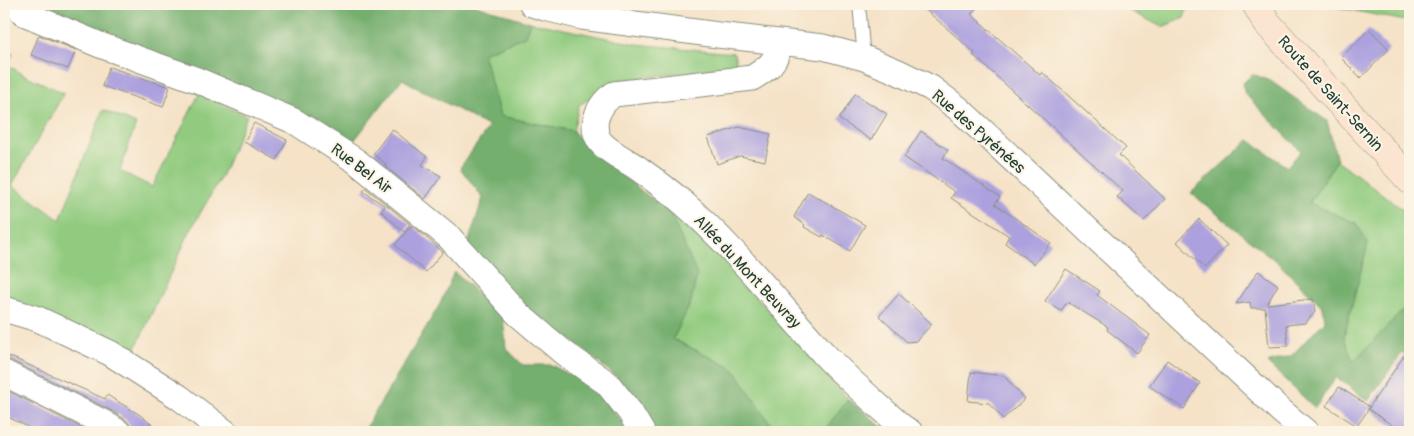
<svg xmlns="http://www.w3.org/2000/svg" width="1414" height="436" font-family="Pangolin,sans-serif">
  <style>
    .green { fill: #91cb7f; stroke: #58845a }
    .forest { fill: #74af6e; stroke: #4a7651 }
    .building { fill: #aca0de }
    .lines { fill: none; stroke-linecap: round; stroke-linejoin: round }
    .lane-casing { stroke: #8a907e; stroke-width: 14 }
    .street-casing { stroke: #8a907e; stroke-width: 27 }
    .secondary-casing { stroke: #8a907e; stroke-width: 29 }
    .lane { stroke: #fff; stroke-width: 12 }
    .street { stroke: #fff; stroke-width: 25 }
    .secondary { stroke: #fce5d0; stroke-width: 28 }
    .labels { text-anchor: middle; stroke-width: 4; stroke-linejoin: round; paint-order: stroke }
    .street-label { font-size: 16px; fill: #1f3d34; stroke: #fcf5e5 }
  </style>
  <rect width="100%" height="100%" fill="#fcf5e5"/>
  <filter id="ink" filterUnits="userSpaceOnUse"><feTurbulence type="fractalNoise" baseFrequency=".02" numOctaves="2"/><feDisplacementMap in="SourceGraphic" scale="10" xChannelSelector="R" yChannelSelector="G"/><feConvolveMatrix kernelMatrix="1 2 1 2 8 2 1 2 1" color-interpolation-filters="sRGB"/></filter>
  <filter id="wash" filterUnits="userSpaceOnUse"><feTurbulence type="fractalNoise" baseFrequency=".0096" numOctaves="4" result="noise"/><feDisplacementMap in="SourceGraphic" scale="20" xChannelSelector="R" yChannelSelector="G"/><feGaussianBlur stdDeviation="1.12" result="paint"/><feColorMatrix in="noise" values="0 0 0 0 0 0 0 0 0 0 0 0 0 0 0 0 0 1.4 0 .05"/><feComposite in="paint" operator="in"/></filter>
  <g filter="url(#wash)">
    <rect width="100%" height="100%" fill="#f5e2c7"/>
    <!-- green -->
    <path class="green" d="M1117,4H1189L1184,18L1162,27Z
      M1321,4H1410V22Z
      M530,22L636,44L734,53L737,65L620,81L579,105L573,131L500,116L483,53L525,36Z
      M4,45L13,53L8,65L20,73L64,93L12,185L60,220L103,110L136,124L120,171L152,187L199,94L247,116L221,177L190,231L133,354L4,298Z
      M1337,160L1410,215V303L1353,363L1344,337L1368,243L1309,204Z
      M670,213L720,256L848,399L823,432H776L734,369L673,339L691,302Z"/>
    <!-- forest -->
    <path class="forest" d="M36,4H473L530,22L525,36L483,53L500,116L573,131L592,152L670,213L697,275L691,302L673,339L734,369L776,432H656L619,379L574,342L529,313L467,247L483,198L460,168L489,127L402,79L353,142L246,90L133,47Z
      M1253,74L1272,82L1327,121L1337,160L1309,203L1356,223L1368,243L1344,336L1353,362L1410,303V356L1402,353L1368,401L1336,377L1315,408L1267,363L1291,356L1325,321L1323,307L1277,262L1191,193L1249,140L1287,167L1301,151L1245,94L1242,84Z
      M454,272L503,316L506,348L523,365H551L590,385L624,423L628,432H363L440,304Z
      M848,399L888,432H823Z"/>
    <g id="blocks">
      <!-- building -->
      <path class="building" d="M919,4H980L971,14L1040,75L1042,72L1126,148L1119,155L1165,199L1144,221L1117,197L1123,191L973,55L975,53Z
        M1369,29L1389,49L1361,78L1341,58Z
        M39,35L76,50L68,69L31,55Z
        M109,67L170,87L163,107L102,86Z
        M855,94L887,114L871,140L839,119Z
        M254,123L287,140L277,160L244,142Z
        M739,127L771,134L765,161L740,156L717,164L708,137Z
        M392,129L427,157L422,165L441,176L425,199L385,166L386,164L373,154Z
        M921,131L948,150L943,158L1000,197L995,204L1051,243L1034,264L1005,243L1009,236L951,198L955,192L904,157Z
        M366,188L410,224L404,232L381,211L385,206L363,191Z
        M808,192L865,225L850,251L823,235L822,237L804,227L805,225L794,217Z
        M1199,219L1227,245L1205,269L1177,242Z
        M412,225L443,252L426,272L395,245Z
        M1066,269L1100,291L1097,295L1150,335L1137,353L1107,330L1108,327L1067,302L1061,311L1045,301Z
        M1258,271L1278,285L1267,304L1313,299L1315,312L1305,323L1286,325L1288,346L1269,347L1265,308H1251L1250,302L1236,304Z
        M899,294L932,324L916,341L907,342L879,316Z
        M1410,347V432H1402L1368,409Z
        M4,354L105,399L107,395L140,415L161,432H132L130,425L126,420L112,411L10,360L4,359Z
        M1167,360L1200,383L1184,409L1149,386Z
        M971,372L1004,376L1025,399L1003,419L989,403L968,401Z
        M1339,387L1370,407L1357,426L1326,406Z
        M4,389L90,432H38L4,415Z"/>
    </g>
  </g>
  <g filter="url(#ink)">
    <use href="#blocks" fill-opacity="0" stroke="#8a907e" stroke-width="1"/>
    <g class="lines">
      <defs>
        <path id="lane" d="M859,4L864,58"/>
        <path id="street" d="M13,4L26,14L100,45L197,80L294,121L356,161L449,237L518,314L564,353L607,383L630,412L642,432
          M532,4L545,8L582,17L718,35L823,47L864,58L896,71L931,88L959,109L1280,410L1306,432
          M780,43C776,62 769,68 752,78L614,94C600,103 589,123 599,140C606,151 628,161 639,169C653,179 668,190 681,201C734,247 777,302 824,354C848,380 876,403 902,427L910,432
          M4,309L38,319L110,353L179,397L225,432
          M4,373L104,423L118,432"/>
        <path id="secondary" d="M1256,4L1267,23L1410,180"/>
      </defs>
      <!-- lane casing -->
      <use href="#lane" class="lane-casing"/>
      <!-- street casing -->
      <use href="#street" class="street-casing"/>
      <!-- secondary casing -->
      <use href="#secondary" class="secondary-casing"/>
      <!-- lane -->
      <use href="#lane" class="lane"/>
      <!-- street -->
      <use href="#street" class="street"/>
      <!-- secondary -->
      <use href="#secondary" class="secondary"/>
    </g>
  </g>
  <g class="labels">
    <!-- street labels -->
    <g class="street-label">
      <text transform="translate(1331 93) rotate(48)" y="6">Route de Saint-Sernin</text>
      <text transform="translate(979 131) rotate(41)" y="6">Rue des Pyrénées</text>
      <text transform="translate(362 168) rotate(37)" y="6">Rue Bel Air</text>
      <text transform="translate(748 271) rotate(47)" y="6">Allée du Mont Beuvray</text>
    </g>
  </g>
  <!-- margin -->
  <rect width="1414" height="436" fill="none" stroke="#fcf5e5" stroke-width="20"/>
</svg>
